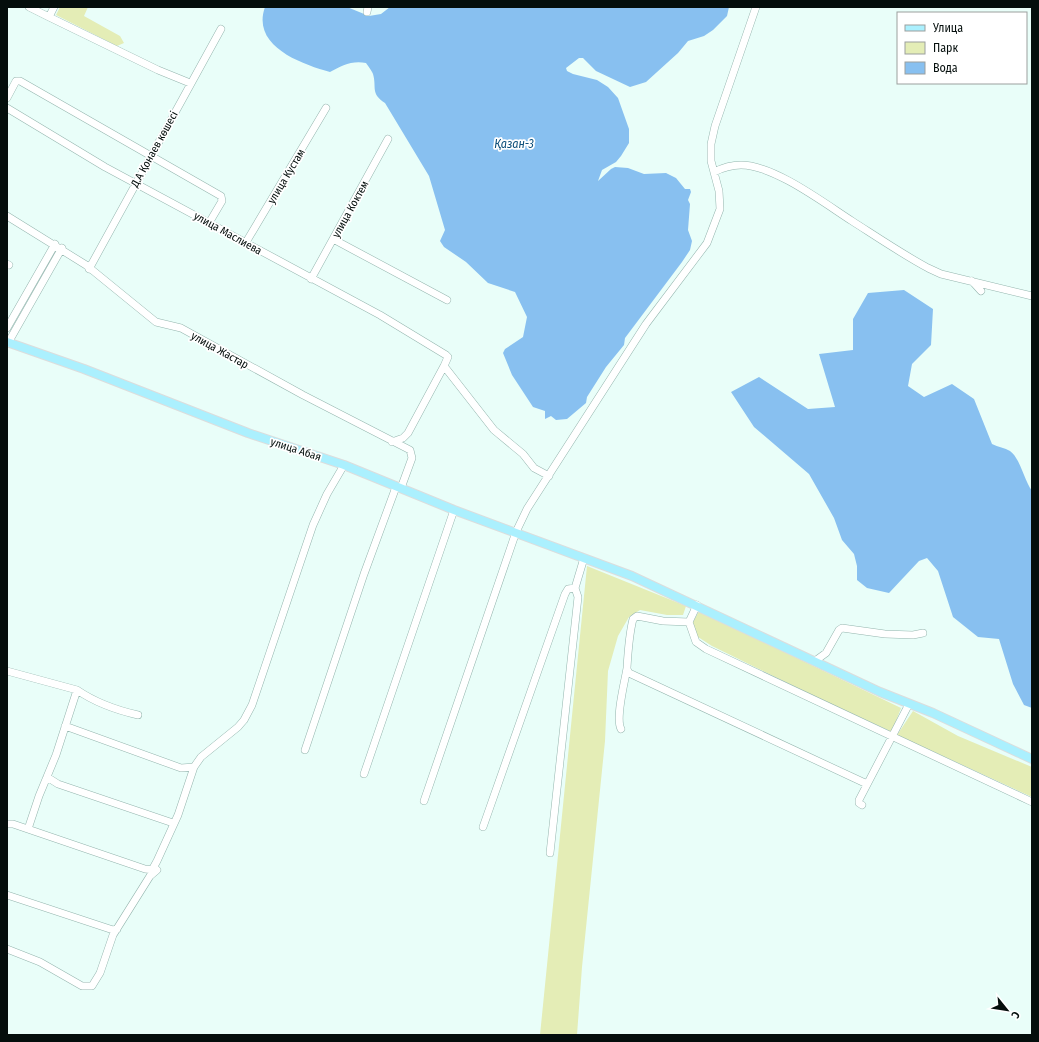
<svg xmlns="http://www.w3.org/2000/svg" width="1039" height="1042" font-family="'Fira Sans Condensed',sans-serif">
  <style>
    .green { fill: #e4edb6 }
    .water { fill: #88c0f0 }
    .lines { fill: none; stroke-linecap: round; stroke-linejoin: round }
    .minor-casing { stroke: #94b5ae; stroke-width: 8 }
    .major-casing { stroke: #dcdddd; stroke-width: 10 }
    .minor { stroke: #fff; stroke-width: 7 }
    .major { stroke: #abf0fe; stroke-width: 8 }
    .labels { text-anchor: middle; stroke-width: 3.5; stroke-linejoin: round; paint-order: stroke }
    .street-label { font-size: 11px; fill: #040e0c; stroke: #fff }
    .water-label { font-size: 12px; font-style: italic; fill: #0a4d79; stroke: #fff }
  </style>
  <rect width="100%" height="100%" fill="#e9fef9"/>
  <!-- green -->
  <path class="green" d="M60,7H88L84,16L120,36L124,43L117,46L56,15Z
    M587,566L686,606L683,615H667L640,610L629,617L618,636L608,671L605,741L582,967L577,1035H540Z
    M699,611L901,708L892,732L820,699L712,646L698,637L692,624Z
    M913,711L958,736L1032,767V797L897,735Z"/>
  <!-- water -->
  <path class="water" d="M265,7H347L369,16L381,14L390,7H729L727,16L713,30L704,36L688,41L678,53L646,82L630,87L596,71L583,58H579L566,68L567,71L573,74L597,80L608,87L618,98L629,129V143L621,156L616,162L602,170L598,181L611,169L615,167L628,168L644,174L666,173L676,178L685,189H690L691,192L688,200L690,204L688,230L692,241L690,250L682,262L625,338L624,345L606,367L587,397L586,403L567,419L556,420L551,416L545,419V411L533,407L512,375L503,353L505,349L523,337L527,317L515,292L488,283L466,262L444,247L440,241L445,230L429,176L385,103C370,93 377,88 373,74C372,71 368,66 366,63C352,60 341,66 330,72C301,64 251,46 265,7Z
    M904,290L933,309L931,345L912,364L908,386L924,397L952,384L974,399L992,444C998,447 1005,448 1010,451C1020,458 1024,480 1032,491V708L1024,705L1013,684L999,639L978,637L953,617L938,571L927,558L919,561L889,593L867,588L857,580V566L854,554L842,540L834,518L809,474L754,427L731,392L759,377L808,409L835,407L819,354L853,350V319L868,293Z"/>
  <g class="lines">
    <defs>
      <path id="minor" d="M29,7L49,17
        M54,7L49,17L158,70L190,83
        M367,12L368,7
        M7,98L16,81H20L221,196L222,201L209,223
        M7,108L105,167L380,315L446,355L448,357L444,366L408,433L403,438L392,442
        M714,172C722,168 731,165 741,165C774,165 824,203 852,221C877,237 902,254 928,268L941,274L1032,296
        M7,216L86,265L156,322L181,328L303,395L410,450L412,458L401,488
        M333,239L447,300
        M245,244L326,108
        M7,264L9,265
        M89,269L221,29
        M311,279L388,139
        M972,281L981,291
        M7,328L55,244
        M8,343L62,248
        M444,366L494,430L523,454L534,468L549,476
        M575,588L584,558
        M697,605L689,622L696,642L706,649L1032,802
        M815,661L826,653L839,630L842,628L885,634L913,635L923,633
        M627,669L629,673L867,784
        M7,671L77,690C96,703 116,710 138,715
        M65,726L181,768L194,767
        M621,729C615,718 625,681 627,668C628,651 629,635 633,619L637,616L663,621L689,622
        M305,750L364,574L396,487
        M364,774L454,510
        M47,777L58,784L173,823
        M424,801L516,532L527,509L646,324L707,243L720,209L719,191L711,161V144L715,126L756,7
        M862,805L859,803V800L909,704
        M7,824H13L145,869L155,870
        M483,827L565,594L568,589L575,588L578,597L550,853
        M28,829L39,796L56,755L77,690
        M152,870L157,861L178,815L194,767L201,757L238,727L244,720L252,705L313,525L327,494L344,465
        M7,895L113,930L117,929
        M7,949L40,962L82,986H92L100,973L113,935L150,876L157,870"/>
      <path id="major" d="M7,342L84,369L248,433L344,465L454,510L632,576L880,692L933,713L1032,759"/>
    </defs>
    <!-- minor casing -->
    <use href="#minor" class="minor-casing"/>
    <!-- major casing -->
    <use href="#major" class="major-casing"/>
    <!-- minor -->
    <use href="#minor" class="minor"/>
    <!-- major -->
    <use href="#major" class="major"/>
  </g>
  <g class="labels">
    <!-- street labels -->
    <g class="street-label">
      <text transform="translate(154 149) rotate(-61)" y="4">Д.А Қонаев көшесі</text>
      <text transform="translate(286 176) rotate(-59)" y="4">улица Кустам</text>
      <text transform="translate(350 209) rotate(-61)" y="4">улица Коктем</text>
      <text transform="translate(228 233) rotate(29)" y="4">улица Маслиева</text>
      <text transform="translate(220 350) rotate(29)" y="4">улица Жастар</text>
      <text transform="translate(296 449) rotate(18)" y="4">улица Абая</text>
    </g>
    <!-- water labels -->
    <g class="water-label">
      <text x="514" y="148">Қазан-3</text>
    </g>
  </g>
  <!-- border -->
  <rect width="1039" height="1042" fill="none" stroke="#040e0c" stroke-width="16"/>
  <!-- legend -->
  <rect x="897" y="12" width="130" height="72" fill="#ffffff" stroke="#9b9f9e"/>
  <rect x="905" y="25" width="20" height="6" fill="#abf0fe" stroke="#9b9f9e"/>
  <text x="933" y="32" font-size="12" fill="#040e0c">Улица</text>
  <rect x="905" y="42" width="20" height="12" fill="#e4edb6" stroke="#9b9f9e"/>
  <text x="933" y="52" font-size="12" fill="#040e0c">Парк</text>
  <rect x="905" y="62" width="20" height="12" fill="#88c0f0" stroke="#9b9f9e"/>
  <text x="933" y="72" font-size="12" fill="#040e0c">Вода</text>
  <!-- north arrow -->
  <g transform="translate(1007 1010) rotate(120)" stroke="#ffffff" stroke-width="3" paint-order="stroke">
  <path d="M0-3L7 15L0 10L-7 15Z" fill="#040e0c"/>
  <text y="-6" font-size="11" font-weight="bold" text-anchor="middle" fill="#040e0c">С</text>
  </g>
</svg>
